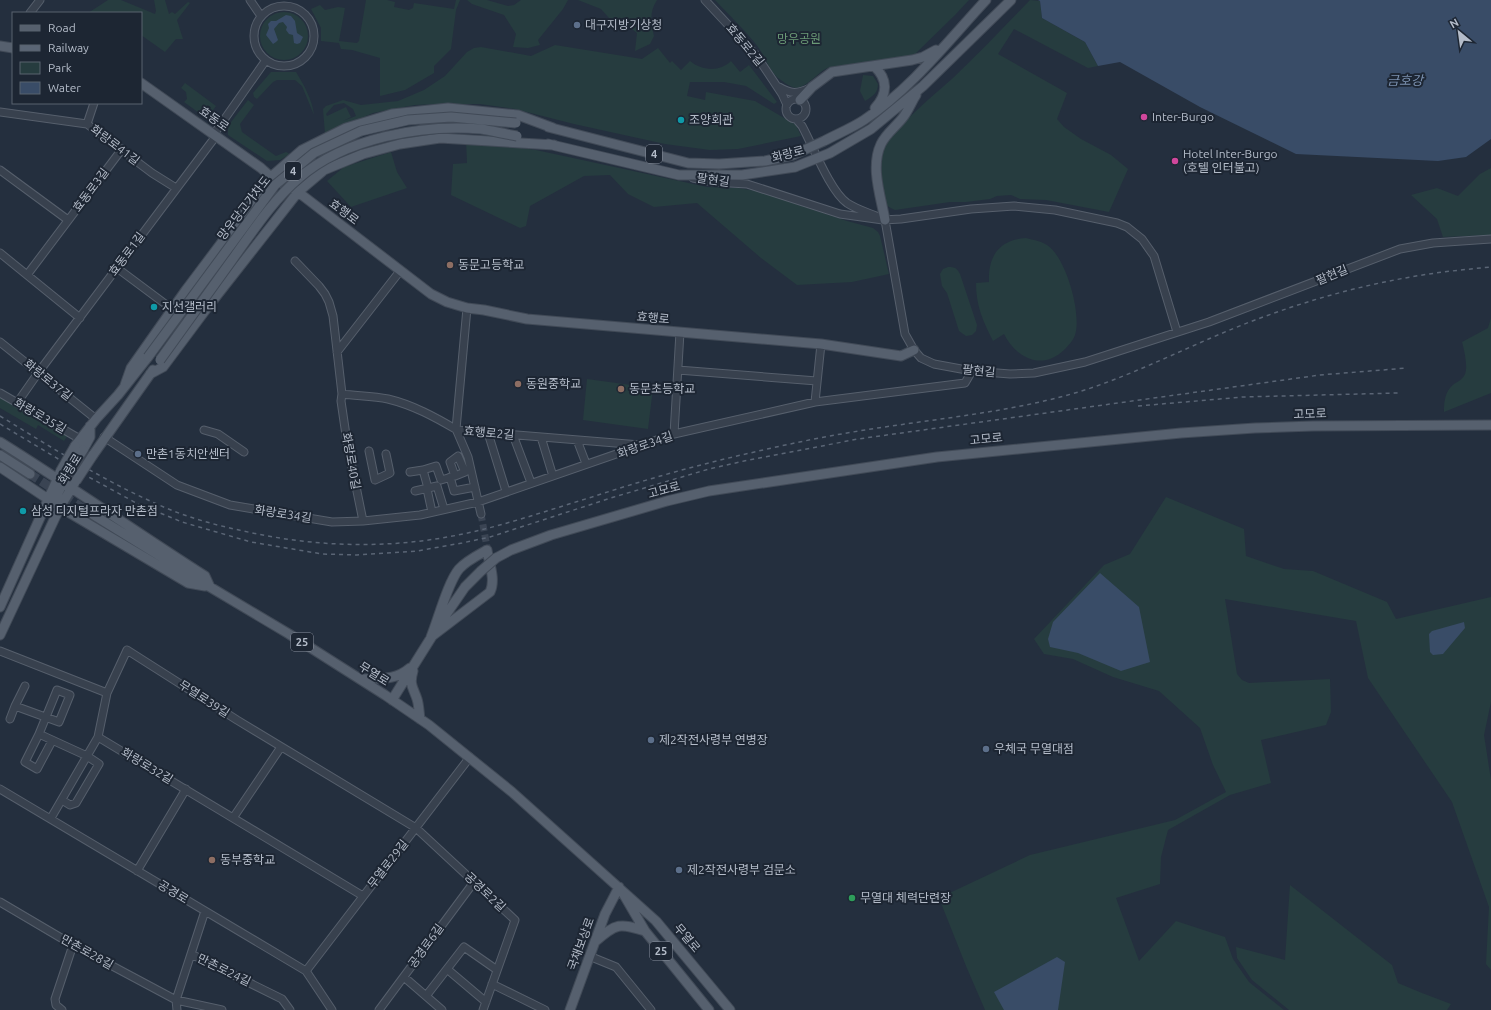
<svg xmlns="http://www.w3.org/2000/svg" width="1491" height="1010" font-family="Ubuntu,'Noto Sans KR',sans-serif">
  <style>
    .green { fill: #263c3f; fill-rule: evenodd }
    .water { fill: #394c67 }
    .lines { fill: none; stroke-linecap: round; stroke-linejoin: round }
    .minor-tunnel { stroke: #3a4453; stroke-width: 7; stroke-dasharray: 7 3.5; stroke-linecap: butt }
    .major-tunnel { stroke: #3a4453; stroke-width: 9; stroke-dasharray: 9 4.5; stroke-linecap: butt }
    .minor-casing { stroke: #565f6c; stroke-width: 9 }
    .major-casing { stroke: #414a57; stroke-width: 11 }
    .minor { stroke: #38414e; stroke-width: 7 }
    .major { stroke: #56606e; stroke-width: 9 }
    .rail { stroke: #5a6575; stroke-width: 1.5; stroke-dasharray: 4 4; stroke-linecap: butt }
    .major-bridge-casing { stroke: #414a57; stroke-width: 11; stroke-linecap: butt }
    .major-bridge { stroke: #56606e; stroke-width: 9 }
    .service-dot { fill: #5c6f8a; stroke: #1d2633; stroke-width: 1.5 }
    .hotel-dot { fill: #d1479c; stroke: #1d2633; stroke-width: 1.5 }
    .culture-dot { fill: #0f9aa8; stroke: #1d2633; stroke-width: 1.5 }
    .education-dot { fill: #8d6e63; stroke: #1d2633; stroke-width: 1.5 }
    .leisure-dot { fill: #2e9e5b; stroke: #1d2633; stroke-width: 1.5 }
    .labels { text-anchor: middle; stroke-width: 4; stroke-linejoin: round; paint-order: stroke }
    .shield { fill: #1d2633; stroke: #878f9c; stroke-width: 1 }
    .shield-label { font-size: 11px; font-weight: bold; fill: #b4bcc9 }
    .poi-label { font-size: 12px; fill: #b4bcc9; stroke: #1d2633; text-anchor: start }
    .park-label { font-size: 12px; fill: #6b9a76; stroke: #1d2633 }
    .street-label { font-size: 12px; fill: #b4bcc9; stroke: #1d2633 }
    .water-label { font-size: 13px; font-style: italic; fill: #7c92b1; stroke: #1d2633 }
  </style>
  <rect width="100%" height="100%" fill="#242f3e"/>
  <!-- green -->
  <path class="green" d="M108,0H121L155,14L156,11L154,0H165L169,14L172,12L175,14L188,2L190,3L177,20L183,39H176L165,52L141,35V13H88Z
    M366,0H387L395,2L394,7L409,10L413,8L414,3L454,9L456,0H460L456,10L451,49L434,66V73L405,90L380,96V58L352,50L341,49L339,43L321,41V28L311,9L320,5L325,10L338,7L345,8L339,41L357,43L359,41Z
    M467,0H487L508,6L514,5L521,0H568L563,9L538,40L540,45L528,48L513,47L516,34L504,15L472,4Z
    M578,0H657C649,12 651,23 654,36L650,44L635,51L637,33L622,21L609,18L601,9Z
    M715,0H969L955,15L913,56L830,67C818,71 808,87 796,88C791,88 779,79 776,76C768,68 765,56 758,47C746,31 729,15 715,0Z
    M1030,0L1040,1L1042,18L1085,42L1098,66L1088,68L1014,29L998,54L1067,93L1057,119L1064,127L1081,139L1111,155L1128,169L1109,212L1046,200L1020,199L1011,195L997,196L990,199L966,202H950L895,210C884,206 883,199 881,189C879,178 877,167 880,156C889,131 933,96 953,78C979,53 1005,26 1030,0Z
    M260 36a24 24 0 1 1 48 0a24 24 0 1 1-48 0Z
    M555,45L642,59L658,48L670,63L672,61L681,70L690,61C702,71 720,72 731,61L740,72L749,65L777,102L774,104L746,86L724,82H690L687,96L705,100L706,92L755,101L796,125L801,136L738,149L710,150L665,144L574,124L515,109L480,104H439L415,105L373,113L325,134L323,109L326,106L343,100L361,105L398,101L424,90L445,76L467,52L474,48L481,47L531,56ZM344,103L353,109L356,116L343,121L351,117L346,107L327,116L326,114L334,105Z
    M271,72H296C304,85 312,99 314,115L302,86L295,80H277L273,82L257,99L254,97L253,93Z
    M863,75L873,76L878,84C878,93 873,96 865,101L860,91Z
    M185,83L216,106L208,117L206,118L184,102L187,99L186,92L181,88Z
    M248,100L254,105L240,124L242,132L276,156L286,152L290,154L280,160L267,161L228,135V126Z
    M466,140L536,150L707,187L738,188L756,191L847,221L873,228L878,232L880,236L889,274L852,282L797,285L761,258L697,203L654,207L628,194L610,175L584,176L530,206L526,226L520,228L451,195L453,164L467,163Z
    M391,152L397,172L407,188L351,207L327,181L344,167Z
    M1491,168V235L1443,237L1437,219L1411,195L1437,188L1458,196L1480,174Z
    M1026,238C1033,240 1041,241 1047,245C1066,257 1082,314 1075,335C1073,341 1068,346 1064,350C1042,371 1016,358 1004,334L993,341C983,321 976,306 976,283L989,282C988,256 999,240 1026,238Z
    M948,267C955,267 957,268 960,274L977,325L976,331L972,335L966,336L959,331L947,293L942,286L940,274L943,269Z
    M1491,318V393L1444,412C1444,401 1445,391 1454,384C1458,382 1462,379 1464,376C1469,370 1464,349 1462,342L1488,328Z
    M587,379L653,388L648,429L583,420Z
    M0,397L68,435L64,441L38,425L36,429L0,408Z
    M1166,497L1244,529L1246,556L1284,569L1313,571L1387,602L1396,619L1491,597V702L1484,735L1491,780V970L1486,964L1489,907L1452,802L1368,678L1356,621L1225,599L1237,674L1242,680L1249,683L1330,679L1331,712L1326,725L1261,740L1271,783L1230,795L1168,830L1161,857L1160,884L1116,898L1139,961L1176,921L1225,937L1233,959L1249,982L1284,1010H985L966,966L939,898L1030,855L1175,820L1226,792L1213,765L1200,728L1159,691L1113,677L1073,659L1044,654L1034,639L1104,565L1130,554Z
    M1290,885L1392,965L1398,983L1422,993L1451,1004L1447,1010H1289L1252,980L1237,958L1236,947L1285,960Z"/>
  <!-- water -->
  <path class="water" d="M1038,0H1491V139L1466,157L1438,161L1296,154L1200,107L1120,62L1098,66L1085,42L1042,18L1040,1Z
    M286,15L291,16L295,21L297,33L303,37L300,43L297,44L294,43L293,35L289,34L286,30L287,27L283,22L279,23L274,29L278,40L276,42L273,44L266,35L269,28L268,24L271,21H276Z
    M1100,573L1139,607L1150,662L1121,671L1078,653L1050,647L1048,639L1053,622Z
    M1464,622L1465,628L1443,654L1433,655L1430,652L1429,634L1432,631Z
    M1057,957L1065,962L1058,1010H1004L994,992Z"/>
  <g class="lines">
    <!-- minor-tunnel -->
    <path class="minor-tunnel" d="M481,514L487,547"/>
    <!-- major-tunnel -->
    <path class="major-tunnel" d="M30,474L92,514"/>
    <defs>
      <path id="minor" d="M250,0L261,16
        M705,0L756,55L782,94L787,105
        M254 36a30 30 0 1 1 60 0a30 30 0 1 1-60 0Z
        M30,13L40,0
        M779,87C791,94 797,94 810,88
        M786 109a10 10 0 1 1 20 0a10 10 0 1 1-20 0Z
        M0,112L87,124L152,173L176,188
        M796,119L802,126C813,146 830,191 847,203C856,209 866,212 876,216
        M87,124L94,103
        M0,170L68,220
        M693,178L713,182L747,184L840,214L883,220L901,219L971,209L1014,206L1055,210L1117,223L1127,227L1142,239L1154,256L1177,332
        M885,220L905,334L914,350L921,358L934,364L972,371L1010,374L1034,373L1085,362L1209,322L1400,249L1433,243L1491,239
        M0,253L80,318
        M295,261L319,286L325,294L329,302L333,316L342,394L341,401L347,442L363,521
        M117,268L172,309
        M27,275L122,149
        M467,308L456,429L468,457L481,514
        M0,342L96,419
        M337,352L400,271
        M678,370L817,381
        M0,393L80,439
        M342,394C357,396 373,396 388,399C413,405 435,417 457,430L640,445
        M815,402L821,344
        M17,403L38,373L213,140L214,134L266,60
        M204,430L218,434L244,452
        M488,433L505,488
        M674,434L680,332
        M513,435L530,480
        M104,437L177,485L230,505L332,522L363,521L420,515L478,502L674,434L815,402L965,383L972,371
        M541,437L552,473
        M577,440L585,461
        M369,451L375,480L390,473L386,454
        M423,470L436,466L441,480L455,476L450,462L458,456L465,472L455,476
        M410,472L423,470L428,488
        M450,477L454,491L475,487
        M427,489L432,512
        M415,491L437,486L444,509
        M0,651L107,693L98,737L51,818
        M25,686L15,706L59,722L70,695L57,690L39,734
        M107,693L127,650L237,720L416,828L515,920L483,1010
        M10,719L15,706
        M98,737L363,896
        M52,741L37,769L25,762L39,734L87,756L99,764L76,803L70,805L62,800
        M0,789L306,971L332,1010
        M233,818L281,747
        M137,871L186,789
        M0,902L73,945L176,1000L222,1010
        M191,954L282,999L290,1010
        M589,956L616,967L651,1010
        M447,969L486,1002
        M306,971L470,757
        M404,977L442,1010
        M492,984L545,1010
        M426,996L464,947L497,970
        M62,1010L56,1005L55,999L73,945
        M177,1010L176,1000L205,911
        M379,1010L474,882"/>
      <path id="major" d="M0,46L13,48
        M874,66C888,79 888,94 875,108
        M141,83L261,168L271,177L298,192L431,294L447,302L467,308L484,310L527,319L821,344L901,356L914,350
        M800,100L812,87L832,72L912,60L923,57L936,50
        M548,127L688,163L719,164L765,161L793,155
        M824,141C837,134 852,128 864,120C911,89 948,41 986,0
        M548,144L679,175H742L795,167
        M830,153L871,129L923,86L1011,0
        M885,220C881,197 870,167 881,144C886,133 897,126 904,116C909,109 912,101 916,95
        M150,374L163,367L207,308L298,192L324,170L363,154L400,144L440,138L554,145
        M125,385L131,368L186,290L271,177L302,150L346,128L392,114L448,108L518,115L553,128
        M0,442C69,485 136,532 205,576L210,587
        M75,446L96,419L118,395L148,357
        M83,450L90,437V426
        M0,455L30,474
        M93,455L153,370
        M0,467L63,509L188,583L205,586
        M53,503L66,477
        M92,514L210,587L289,634L385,695L429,725L512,792L656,921L730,1010
        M487,550C489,563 496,580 490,592L431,637C438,620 448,582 459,569C466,561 478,555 487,550Z
        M496,558L511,550L551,535L667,501L709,491L937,457L1181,433L1255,428L1313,426L1491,425
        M0,607L60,473
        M441,622L465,587L481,571
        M0,635L60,507L74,484
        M413,671C409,685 413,687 417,699C419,705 419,712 420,719
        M361,679C380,678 395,681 410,668
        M392,700L434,633
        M624,895L645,931L709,1010
        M596,941C616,923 620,923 645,931
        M570,1010L605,914L619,887"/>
    </defs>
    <!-- minor casing -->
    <use href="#minor" class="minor-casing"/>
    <!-- major casing -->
    <use href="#major" class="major-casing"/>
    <!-- minor -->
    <use href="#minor" class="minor"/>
    <!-- major -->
    <use href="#major" class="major"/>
    <!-- rail -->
    <path class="rail" d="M1138,406L1243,397L1398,393
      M0,416C51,447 102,480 157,504C183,516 211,524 239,530C316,548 394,550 472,532C512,523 552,509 592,497C644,480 697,465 750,453C788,444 827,436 865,430C940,418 1016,412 1088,389C1145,370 1199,341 1255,320C1311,299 1369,283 1429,274C1449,271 1470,269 1491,267
      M0,424L85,475L138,504L182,522L251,542L322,554L357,555L417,551L462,543L490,537L614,497L709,469L744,461L858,439L1320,375L1407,368"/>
    <defs>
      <path id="major-bridge" d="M793,155L824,141
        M795,167L830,153
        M148,357L275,185L314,153L361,131L408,120L451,117L516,123
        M160,360C184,327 208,293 232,260C253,231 272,201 299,178C345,138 422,124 481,129C493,131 505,134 517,136
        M60,472L75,446
        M67,475L83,450
        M76,481L93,455
        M481,571L496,558"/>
    </defs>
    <!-- major-bridge casing -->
    <use href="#major-bridge" class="major-bridge-casing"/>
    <!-- major-bridge -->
    <use href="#major-bridge" class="major-bridge"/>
  </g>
  <!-- markers -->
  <g class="service-dot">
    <circle cx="577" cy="25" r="4"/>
    <circle cx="138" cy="454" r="4"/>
    <circle cx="651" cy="740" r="4"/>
    <circle cx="986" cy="749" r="4"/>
    <circle cx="679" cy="870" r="4"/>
  </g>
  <g class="hotel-dot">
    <circle cx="1144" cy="117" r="4"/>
    <circle cx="1175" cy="161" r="4"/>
  </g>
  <g class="culture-dot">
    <circle cx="681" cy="120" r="4"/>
    <circle cx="154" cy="307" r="4"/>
    <circle cx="23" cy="511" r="4"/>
  </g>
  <g class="education-dot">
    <circle cx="450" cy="265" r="4"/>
    <circle cx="518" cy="384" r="4"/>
    <circle cx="621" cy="389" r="4"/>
    <circle cx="212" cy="860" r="4"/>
  </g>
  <circle class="leisure-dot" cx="852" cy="898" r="4"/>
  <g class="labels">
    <!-- shield labels -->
    <g class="shield">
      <rect x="646" y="145" width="16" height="18" rx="3"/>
      <rect x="285" y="162" width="16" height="18" rx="3"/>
      <rect x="291" y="633" width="22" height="18" rx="3"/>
      <rect x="650" y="942" width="22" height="18" rx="3"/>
    </g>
    <g class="shield-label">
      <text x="654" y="158">4</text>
      <text x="293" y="175">4</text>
      <text x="302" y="646">25</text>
      <text x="661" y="955">25</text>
    </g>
    <!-- poi labels -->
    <g class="poi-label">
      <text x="585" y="29">대구지방기상청</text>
      <text x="1152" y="121">Inter-Burgo</text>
      <text x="689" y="124">조양회관</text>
      <text x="1183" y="158">Hotel Inter-Burgo<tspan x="1183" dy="14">(호텔 인터불고)</tspan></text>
      <text x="458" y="269">동문고등학교</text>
      <text x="162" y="311">지선갤러리</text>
      <text x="526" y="388">동원중학교</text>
      <text x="629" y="393">동문초등학교</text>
      <text x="146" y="458">만촌1동치안센터</text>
      <text x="31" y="515">삼성 디지털프라자 만촌점</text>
      <text x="659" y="744">제2작전사령부 연병장</text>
      <text x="994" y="753">우체국 무열대점</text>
      <text x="220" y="864">동부중학교</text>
      <text x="687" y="874">제2작전사령부 검문소</text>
      <text x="860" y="902">무열대 체력단련장</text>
    </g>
    <!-- park labels -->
    <g class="park-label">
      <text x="799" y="43">망우공원</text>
    </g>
    <!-- street labels -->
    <g class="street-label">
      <text transform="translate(745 45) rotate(50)" y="4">효동로2길</text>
      <text transform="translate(214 119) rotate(35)" y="4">효동로</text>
      <text transform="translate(115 145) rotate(37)" y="4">화랑로41길</text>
      <text transform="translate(788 154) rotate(-14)" y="4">화랑로</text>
      <text transform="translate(713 180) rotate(8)" y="4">팔현길</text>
      <text transform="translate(91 190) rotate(-53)" y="4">효동로3길</text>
      <text transform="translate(244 208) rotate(-52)" y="4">망우당고가차도</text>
      <text transform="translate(344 212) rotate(37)" y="4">효행로</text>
      <text transform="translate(127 254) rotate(-53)" y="4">효동로1길</text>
      <text transform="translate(1332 275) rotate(-22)" y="4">팔현길</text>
      <text transform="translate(653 318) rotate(5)" y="4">효행로</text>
      <text transform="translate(979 371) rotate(6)" y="4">팔현길</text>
      <text transform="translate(48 380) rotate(39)" y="4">화랑로37길</text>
      <text transform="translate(1310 414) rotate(-2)" y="4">고모로</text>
      <text transform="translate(40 416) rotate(30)" y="4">화랑로35길</text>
      <text transform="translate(489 433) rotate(5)" y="4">효행로2길</text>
      <text transform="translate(986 439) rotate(-6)" y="4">고모로</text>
      <text transform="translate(645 445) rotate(-19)" y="4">화랑로34길</text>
      <text transform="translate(351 461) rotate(80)" y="4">화랑로40길</text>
      <text transform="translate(70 469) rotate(-58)" y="4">화랑로</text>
      <text transform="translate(664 490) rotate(-15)" y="4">고모로</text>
      <text transform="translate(283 514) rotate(9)" y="4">화랑로34길</text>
      <text transform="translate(374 674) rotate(32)" y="4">무열로</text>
      <text transform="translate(204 699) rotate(33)" y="4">무열로39길</text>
      <text transform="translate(147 766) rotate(31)" y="4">화랑로32길</text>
      <text transform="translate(388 864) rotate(-52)" y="4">무열로29길</text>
      <text transform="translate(173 892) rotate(31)" y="4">공경로</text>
      <text transform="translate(485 892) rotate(43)" y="4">공경로2길</text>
      <text transform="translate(687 938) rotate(50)" y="4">무열로</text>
      <text transform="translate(581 944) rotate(-70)" y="4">국채보상로</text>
      <text transform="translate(426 946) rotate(-54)" y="4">공경로6길</text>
      <text transform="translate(87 952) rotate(29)" y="4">만촌로28길</text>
      <text transform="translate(224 970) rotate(26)" y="4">만촌로24길</text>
    </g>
    <!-- water labels -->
    <g class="water-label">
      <text x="1405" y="85">금호강</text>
    </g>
  </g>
  <!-- legend -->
  <rect x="12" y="12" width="130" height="92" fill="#1d2633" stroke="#59626f"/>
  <rect x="20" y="25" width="20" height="6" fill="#56606e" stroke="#59626f"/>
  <text x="48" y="32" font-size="12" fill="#b4bcc9">Road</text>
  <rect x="20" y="45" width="20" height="6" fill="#5a6575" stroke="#59626f"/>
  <text x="48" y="52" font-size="12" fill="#b4bcc9">Railway</text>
  <rect x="20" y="62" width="20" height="12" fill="#263c3f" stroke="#59626f"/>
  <text x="48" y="72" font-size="12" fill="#b4bcc9">Park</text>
  <rect x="20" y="82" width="20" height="12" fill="#394c67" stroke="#59626f"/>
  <text x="48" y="92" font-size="12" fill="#b4bcc9">Water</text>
  <!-- north arrow -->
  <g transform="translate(1459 32) rotate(331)" stroke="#1d2633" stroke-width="3" paint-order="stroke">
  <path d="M0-3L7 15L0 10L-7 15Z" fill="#b4bcc9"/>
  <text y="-6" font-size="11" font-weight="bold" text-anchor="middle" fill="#b4bcc9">N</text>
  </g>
</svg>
